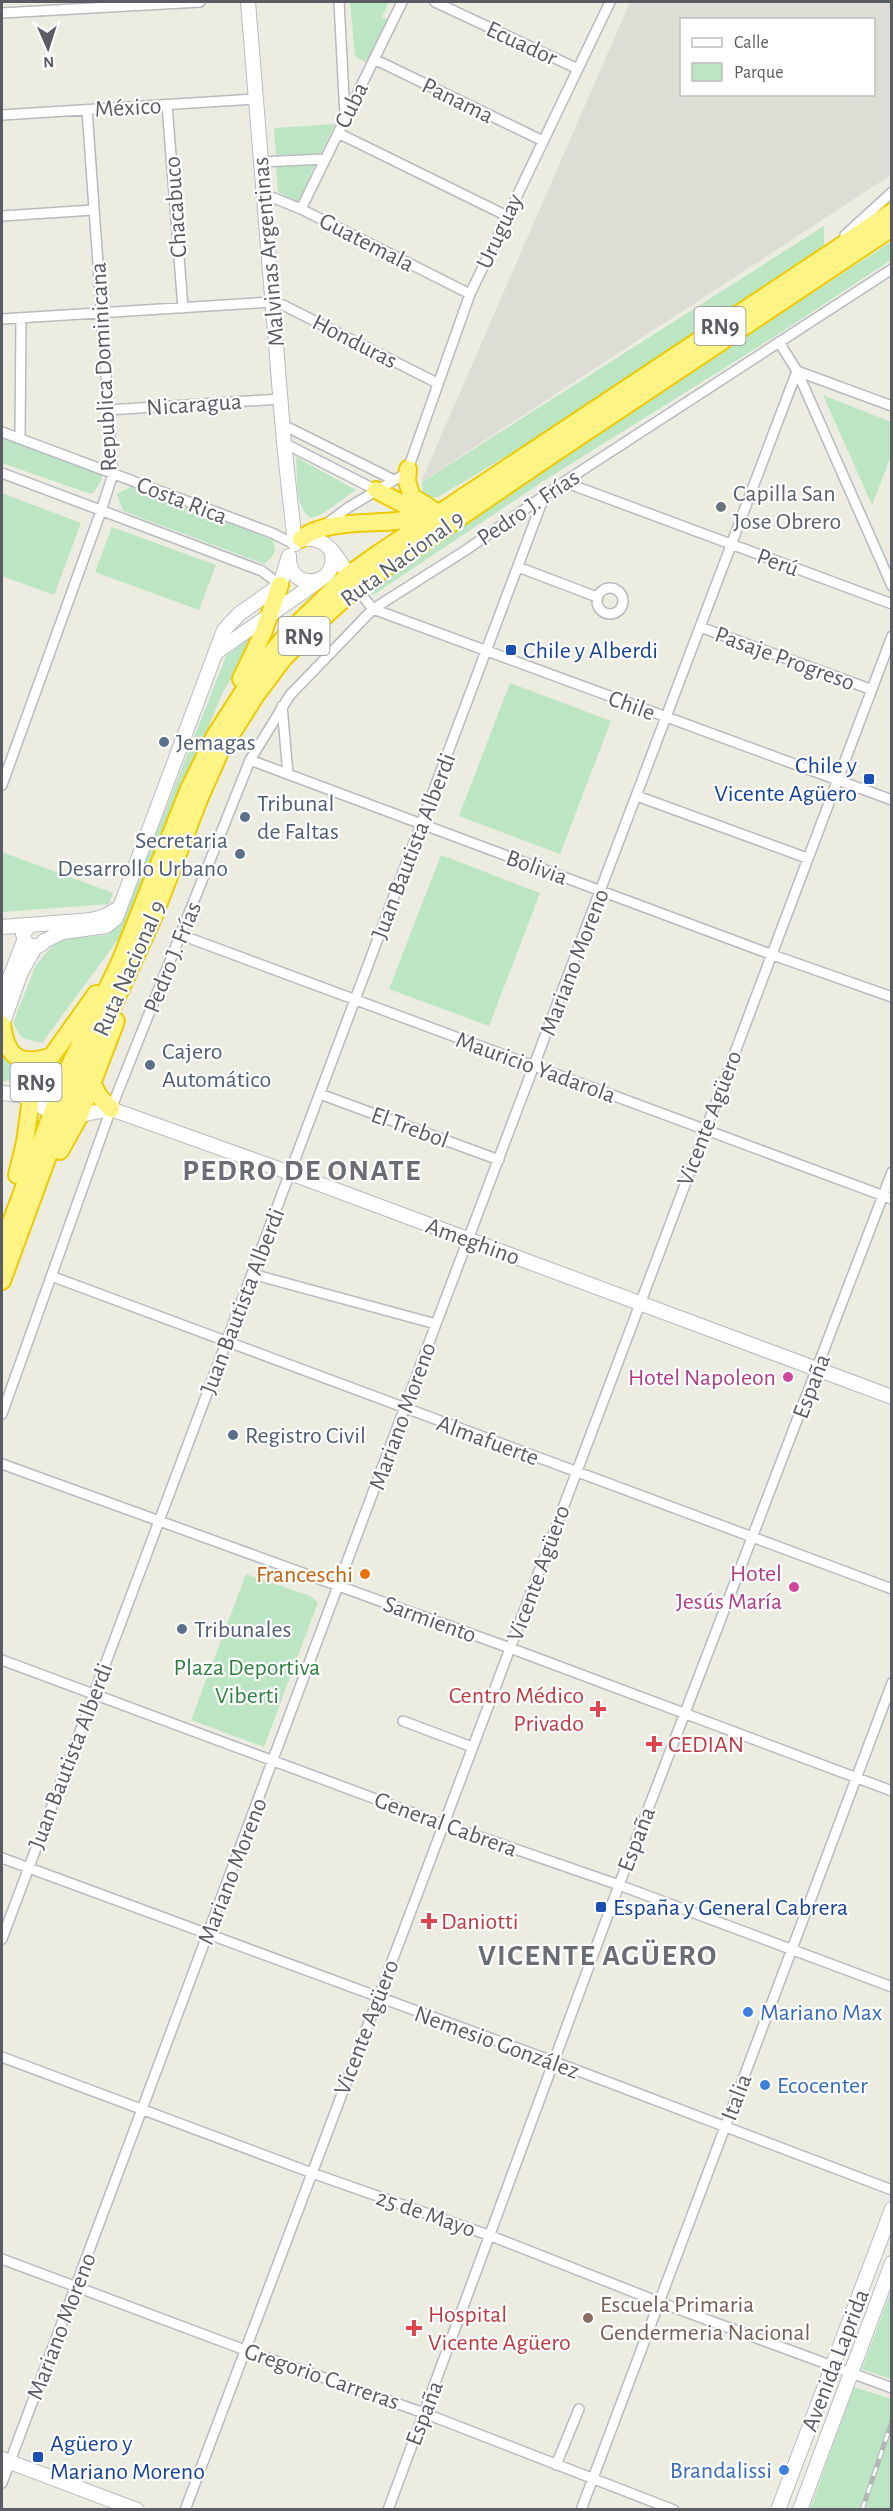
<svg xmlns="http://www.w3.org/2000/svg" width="893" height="2511" font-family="'Alegreya Sans',sans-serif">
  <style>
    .industrial { fill: #ddddd5; fill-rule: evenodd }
    .green { fill: #bce5c3 }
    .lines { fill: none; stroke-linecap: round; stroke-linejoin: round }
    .street-casing { stroke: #b9bac0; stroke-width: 12 }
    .secondary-casing { stroke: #babcc3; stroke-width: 16 }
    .highway-casing { stroke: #eecb00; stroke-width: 20 }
    .street { stroke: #fff; stroke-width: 9 }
    .secondary { stroke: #fff; stroke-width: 14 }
    .highway { stroke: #fef486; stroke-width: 16 }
    .rail-casing { stroke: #b4b5b5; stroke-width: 5 }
    .rail { stroke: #fff; stroke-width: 3; stroke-dasharray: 9; stroke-linecap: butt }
    .worship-dot { fill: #6b7280; stroke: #fff; stroke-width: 2 }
    .transit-dot { fill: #1a4fb4; stroke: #fff; stroke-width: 2 }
    .service-dot { fill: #5c6f8a; stroke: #fff; stroke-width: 2 }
    .hotel-dot { fill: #d1479c; stroke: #fff; stroke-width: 2 }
    .food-dot { fill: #e8710a; stroke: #fff; stroke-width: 2 }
    .health-dot { fill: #e0444e; stroke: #fff; stroke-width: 2 }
    .shop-dot { fill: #3f7fe0; stroke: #fff; stroke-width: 2 }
    .education-dot { fill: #8d6e63; stroke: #fff; stroke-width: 2 }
    .labels { text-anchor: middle; stroke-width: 4.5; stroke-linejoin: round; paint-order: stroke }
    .shield { fill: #fff; stroke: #8b8d91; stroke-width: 1.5 }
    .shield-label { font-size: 22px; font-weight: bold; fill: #595c62 }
    .street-label { font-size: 24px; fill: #595c62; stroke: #fff }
    .worship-label { font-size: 24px; fill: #5b616d; stroke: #fff; text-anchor: start }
    .transit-label { font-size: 24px; fill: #164399; stroke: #fff; text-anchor: start }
    .service-label { font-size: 24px; fill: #4e5e75; stroke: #fff; text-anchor: start }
    .hotel-label { font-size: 24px; fill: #b23c85; stroke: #fff; text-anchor: end }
    .food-label { font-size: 24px; fill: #c56008; stroke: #fff; text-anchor: end }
    .park-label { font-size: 24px; fill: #328143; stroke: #fff }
    .health-label { font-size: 24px; fill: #be3a42; stroke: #fff; text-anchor: start }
    .shop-label { font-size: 24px; fill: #366cbe; stroke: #fff; text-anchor: start }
    .education-label { font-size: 24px; fill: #785e54; stroke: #fff; text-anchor: start }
    .district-label { font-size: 30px; font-weight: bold; letter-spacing: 1.5px; fill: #6a6e74; stroke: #fff }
  </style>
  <rect width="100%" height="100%" fill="#edece1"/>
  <!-- industrial -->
  <path class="industrial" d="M630,2H891V175L421,482ZM682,20H874V94H682Z"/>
  <!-- green -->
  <path class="green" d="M350,2H389L382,17L389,21L367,63L355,56Z
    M335,124L321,153L276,156L274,128Z
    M315,165L298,202L278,192L276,167Z
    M824,226V246L530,442L438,497L429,498L422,493V482Z
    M891,242V260L774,337L542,482L373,595L367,586L531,476Z
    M823,395L891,422V456L872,505Z
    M2,436L102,471V480L93,493H88L2,463Z
    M296,457L356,490L322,514L311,518C294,508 298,476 296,457Z
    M132,486L273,540L275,551L271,558L264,564L123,511L117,494Z
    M2,493L81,523L54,595L2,576Z
    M112,527L216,565L199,610L95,572Z
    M259,631L222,694L125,930L42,1043L22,1038L13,1023L36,965L60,937L107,935L121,923L226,656Z
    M510,683L611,721L560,854L459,816Z
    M2,852L113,893L109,904L2,912Z
    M441,855L540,893L489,1026L389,989Z
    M2,1048L27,1068L22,1080L2,1081Z
    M246,1574L310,1596L318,1602L264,1747L191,1720Z
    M891,2291V2379L862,2369Z
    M854,2387L891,2399V2509H810Z"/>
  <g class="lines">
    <defs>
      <path id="street" d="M339,2L345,116
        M435,2L578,69
        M2,13L200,2
        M374,59L543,141
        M167,105L183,308
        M2,115L255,99
        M338,133L507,216
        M261,162L325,159
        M264,194L301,209L470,294
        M301,209L402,2
        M2,216L93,210
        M845,235L892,192
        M2,319L272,302L283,305L437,383
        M779,342L797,371L892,586
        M797,371L892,406
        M108,410L280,399
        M283,425L394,480
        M2,432L272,533L294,544
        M20,438L21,318
        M284,443L376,490
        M2,473L262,571L280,585
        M564,482L892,604
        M326,524L349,507L403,475L408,469L470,294L610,2
        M518,567L597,597
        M597 601a13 13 0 1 1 26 0a13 13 0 1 1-26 0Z
        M356,588L373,609L892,800
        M700,627L870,689
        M282,706L288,774
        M250,760L770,954L892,997
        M2,785L101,511L113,474L87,110
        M637,796L807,858
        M181,935L892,1199
        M320,1094L499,1160
        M252,1274L436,1324
        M51,1276L892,1589
        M2,1414L111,1109L250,760L290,695L373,609L466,550L564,482L892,269
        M2,1464L510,1648L892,1791
        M2,1660L443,1824L619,1885L892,1987
        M403,1721L472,1747
        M2,1858L555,2062L892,2190
        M2,1939L545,494
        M2,2057L312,2173L491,2236L659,2302L892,2388
        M2,2259L245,2350L424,2413L674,2510
        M556,2465L579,2409
        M2,2483L436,1324L797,371
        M185,2510L892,636
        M388,2510L619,1885L892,1172
        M581,2510L892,1683"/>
      <path id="secondary" d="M248,2L284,443L295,544
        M301,540C327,532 341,563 352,582
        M289,557C288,592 338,588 332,553
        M218,651L320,580
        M29,926L23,934L26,944L35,947L42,944
        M2,927L92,920L105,916L119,908
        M44,941L63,932L106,926L116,918L224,630L239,614L280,585L289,556
        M2,998L24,941
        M2,1025L21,972L35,947
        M2,1093L27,1096L42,1107L63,1115H80L111,1109L290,1173L892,1397
        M2,2459L137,2510
        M778,2510L892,2209
        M800,2510L892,2263"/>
      <path id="highway" d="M408,469L407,481L412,497L429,507
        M376,490L407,506L429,508
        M301,539C323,520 368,524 397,521C409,519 421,514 432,509
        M241,679L263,633L280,585
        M2,1024C6,1054 17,1067 49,1057
        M92,1082L98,1095L111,1109
        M60,1151L80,1115L116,1021
        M17,1175L25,1142L31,1098L39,1074L96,994
        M2,1246L70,1065L120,962L189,789L216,734L256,672L287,634L348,575L379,553L892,212
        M2,1281L63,1115L153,918L200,797L220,752L256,695L283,659L326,615L356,588L556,452L892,228"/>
    </defs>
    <!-- street casing -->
    <use href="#street" class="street-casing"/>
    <!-- secondary casing -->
    <use href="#secondary" class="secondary-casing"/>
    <!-- highway casing -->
    <use href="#highway" class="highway-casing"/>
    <!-- street -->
    <use href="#street" class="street"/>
    <!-- secondary -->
    <use href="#secondary" class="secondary"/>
    <!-- highway -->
    <use href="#highway" class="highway"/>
    <defs>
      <path id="rail" d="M862,2510L892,2421"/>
    </defs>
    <!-- rail casing -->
    <use href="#rail" class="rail-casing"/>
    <!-- rail -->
    <use href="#rail" class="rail"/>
  </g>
  <!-- markers -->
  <circle class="worship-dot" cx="721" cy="507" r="6"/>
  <g class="transit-dot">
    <rect x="505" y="644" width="12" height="12" rx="3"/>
    <rect x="863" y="773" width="12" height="12" rx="3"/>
    <rect x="595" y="1901" width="12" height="12" rx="3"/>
    <rect x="32" y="2451" width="12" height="12" rx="3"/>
  </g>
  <g class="service-dot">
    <circle cx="164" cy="742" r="6"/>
    <circle cx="245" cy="817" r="6"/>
    <circle cx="240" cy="854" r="6"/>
    <circle cx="150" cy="1065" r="6"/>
    <circle cx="233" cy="1435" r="6"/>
    <circle cx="182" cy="1629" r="6"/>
  </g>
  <g class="hotel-dot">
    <circle cx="788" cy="1377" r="6"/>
    <circle cx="794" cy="1587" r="6"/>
  </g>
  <circle class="food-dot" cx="365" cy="1574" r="6"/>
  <g class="health-dot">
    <path d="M595 1700h6v6h6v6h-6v6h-6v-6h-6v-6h6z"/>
    <path d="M651 1735h6v6h6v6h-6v6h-6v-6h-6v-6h6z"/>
    <path d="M426 1912h6v6h6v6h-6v6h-6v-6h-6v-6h6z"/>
    <path d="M411 2319h6v6h6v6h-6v6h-6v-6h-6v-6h6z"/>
  </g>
  <g class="shop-dot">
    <circle cx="748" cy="2012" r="6"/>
    <circle cx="765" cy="2085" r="6"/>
    <circle cx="784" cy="2470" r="6"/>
  </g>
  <circle class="education-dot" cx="588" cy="2318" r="6"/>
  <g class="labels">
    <!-- shield labels -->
    <g class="shield">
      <rect x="694.5" y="307" width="51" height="38" rx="4.5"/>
      <rect x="278.5" y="617" width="51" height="38" rx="4.5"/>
      <rect x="10.5" y="1063" width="51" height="38" rx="4.5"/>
    </g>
    <g class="shield-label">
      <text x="720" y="334">RN9</text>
      <text x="304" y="644">RN9</text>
      <text x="36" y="1090">RN9</text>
    </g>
    <!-- street labels -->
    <g class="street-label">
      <text transform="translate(522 43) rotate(25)" y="8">Ecuador</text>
      <text transform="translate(458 100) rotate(26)" y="8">Panama</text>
      <text transform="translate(351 105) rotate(-64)" y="8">Cuba</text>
      <text transform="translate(128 107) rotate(-3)" y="8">México</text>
      <text transform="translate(175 207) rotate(-94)" y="8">Chacabuco</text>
      <text transform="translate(499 231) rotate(-65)" y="8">Uruguay</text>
      <text transform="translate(367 242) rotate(27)" y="8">Guatemala</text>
      <text transform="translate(268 252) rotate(-95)" y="8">Malvinas Argentinas</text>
      <text transform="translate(355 341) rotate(27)" y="8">Honduras</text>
      <text transform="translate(103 367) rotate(-93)" y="8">Republica Dominicana</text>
      <text transform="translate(194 404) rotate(-4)" y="8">Nicaragua</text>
      <text transform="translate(182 500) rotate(21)" y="8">Costa Rica</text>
      <text transform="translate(528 507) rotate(-34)" y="8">Pedro J. Frías</text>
      <text transform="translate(402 558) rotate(-36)" y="8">Ruta Nacional 9</text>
      <text transform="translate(778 562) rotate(20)" y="8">Perú</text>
      <text transform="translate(785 658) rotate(20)" y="8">Pasaje Progreso</text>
      <text transform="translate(632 705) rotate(20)" y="8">Chile</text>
      <text transform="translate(413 846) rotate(-69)" y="8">Juan Bautista Alberdi</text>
      <text transform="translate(537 867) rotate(20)" y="8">Bolivia</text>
      <text transform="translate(172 957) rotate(-68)" y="8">Pedro J. Frías</text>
      <text transform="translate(574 962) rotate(-69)" y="8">Mariano Moreno</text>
      <text transform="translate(129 968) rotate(-66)" y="8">Ruta Nacional 9</text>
      <text transform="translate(536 1067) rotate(20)" y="8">Mauricio Yadarola</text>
      <text transform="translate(709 1118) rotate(-69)" y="8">Vicente Agüero</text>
      <text transform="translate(410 1127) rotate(20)" y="8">El Trebol</text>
      <text transform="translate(473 1241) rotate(20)" y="8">Ameghino</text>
      <text transform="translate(242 1301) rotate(-69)" y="8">Juan Bautista Alberdi</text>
      <text transform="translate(811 1386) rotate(-69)" y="8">España</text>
      <text transform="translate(402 1416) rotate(-70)" y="8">Mariano Moreno</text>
      <text transform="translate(488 1440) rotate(20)" y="8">Almafuerte</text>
      <text transform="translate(538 1573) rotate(-70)" y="8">Vicente Agüero</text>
      <text transform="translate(430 1619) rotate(20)" y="8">Sarmiento</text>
      <text transform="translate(70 1756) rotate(-69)" y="8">Juan Bautista Alberdi</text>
      <text transform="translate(446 1824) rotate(20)" y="8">General Cabrera</text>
      <text transform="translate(636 1839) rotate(-69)" y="8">España</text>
      <text transform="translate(232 1871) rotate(-69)" y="8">Mariano Moreno</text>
      <text transform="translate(366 2027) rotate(-69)" y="8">Vicente Agüero</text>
      <text transform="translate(497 2042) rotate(20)" y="8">Nemesio González</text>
      <text transform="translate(736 2097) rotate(-69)" y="8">Italia</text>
      <text transform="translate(426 2213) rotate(19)" y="8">25 de Mayo</text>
      <text transform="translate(61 2326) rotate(-69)" y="8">Mariano Moreno</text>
      <text transform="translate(835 2360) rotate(-69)" y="8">Avenida Laprida</text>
      <text transform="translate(322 2376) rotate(19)" y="8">Gregorio Carreras</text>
      <text transform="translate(424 2413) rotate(-69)" y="8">España</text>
    </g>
    <!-- worship labels -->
    <g class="worship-label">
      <text x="733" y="501">Capilla San<tspan x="733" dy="28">Jose Obrero</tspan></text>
    </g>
    <!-- transit labels -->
    <g class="transit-label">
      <text x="523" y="658">Chile y Alberdi</text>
      <text x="857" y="773" text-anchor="end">Chile y<tspan x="857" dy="28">Vicente Agüero</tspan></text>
      <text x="613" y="1915">España y General Cabrera</text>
      <text x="50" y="2451">Agüero y<tspan x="50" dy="28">Mariano Moreno</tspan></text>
    </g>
    <!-- service labels -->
    <g class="service-label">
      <text x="176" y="750">Jemagas</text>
      <text x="257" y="811">Tribunal<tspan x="257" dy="28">de Faltas</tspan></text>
      <text x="228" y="848" text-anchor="end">Secretaria<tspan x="228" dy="28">Desarrollo Urbano</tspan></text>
      <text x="162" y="1059">Cajero<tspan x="162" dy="28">Automático</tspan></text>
      <text x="245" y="1443">Registro Civil</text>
      <text x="194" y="1637">Tribunales</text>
    </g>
    <!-- hotel labels -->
    <g class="hotel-label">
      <text x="776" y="1385">Hotel Napoleon</text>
      <text x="782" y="1581">Hotel<tspan x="782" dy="28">Jesús María</tspan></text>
    </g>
    <!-- food labels -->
    <g class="food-label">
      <text x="353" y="1582">Franceschi</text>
    </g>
    <!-- park labels -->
    <g class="park-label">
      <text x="247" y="1675">Plaza Deportiva<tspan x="247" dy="28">Viberti</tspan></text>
    </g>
    <!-- health labels -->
    <g class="health-label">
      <text x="584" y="1703" text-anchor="end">Centro Médico<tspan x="584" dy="28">Privado</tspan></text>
      <text x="668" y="1752">CEDIAN</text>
      <text x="441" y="1929">Daniotti</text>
      <text x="428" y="2322">Hospital<tspan x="428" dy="28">Vicente Agüero</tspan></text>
    </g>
    <!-- shop labels -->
    <g class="shop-label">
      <text x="760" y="2020">Mariano Max</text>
      <text x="777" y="2093">Ecocenter</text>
      <text x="772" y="2478" text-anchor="end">Brandalissi</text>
    </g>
    <!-- education labels -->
    <g class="education-label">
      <text x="600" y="2312">Escuela Primaria<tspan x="600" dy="28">Gendermeria Nacional</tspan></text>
    </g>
    <!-- district labels -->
    <g class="district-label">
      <text x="302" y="1180">PEDRO DE ONATE</text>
      <text x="598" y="1965">VICENTE AGÜERO</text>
    </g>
  </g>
  <!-- border -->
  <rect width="893" height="2511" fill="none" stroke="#595c62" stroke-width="6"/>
  <!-- legend -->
  <rect x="680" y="18" width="195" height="78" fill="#ffffff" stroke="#bdbec0" stroke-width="1.5"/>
  <rect x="692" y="38" width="30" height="9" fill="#ffffff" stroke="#bdbec0" stroke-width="1.5"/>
  <text x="734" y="48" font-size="18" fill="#595c62">Calle</text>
  <rect x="692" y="63" width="30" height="18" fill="#bce5c3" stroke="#bdbec0" stroke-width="1.5"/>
  <text x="734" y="78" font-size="18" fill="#595c62">Parque</text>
  <!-- north arrow -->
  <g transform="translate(48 48) rotate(177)" stroke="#ffffff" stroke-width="4.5" paint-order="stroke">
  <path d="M0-4.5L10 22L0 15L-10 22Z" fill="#595c62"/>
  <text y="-9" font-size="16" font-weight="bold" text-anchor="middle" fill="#595c62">N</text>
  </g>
</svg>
